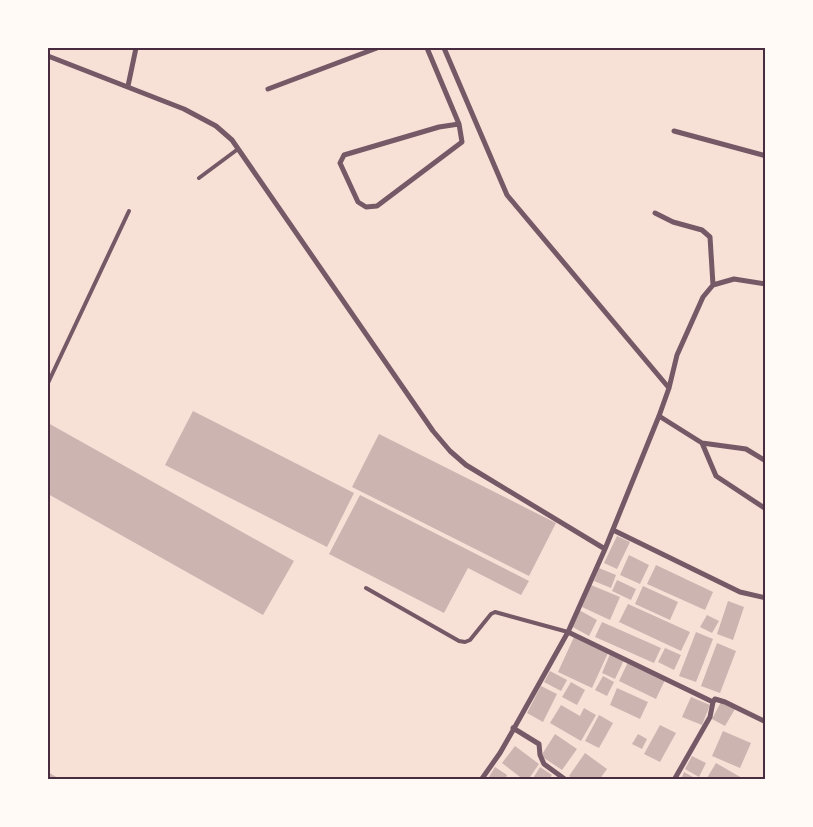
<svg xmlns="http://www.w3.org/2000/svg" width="813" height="827" font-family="Inter,sans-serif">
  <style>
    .building { fill: #ccb4b1 }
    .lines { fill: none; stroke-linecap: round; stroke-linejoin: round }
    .service { stroke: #755966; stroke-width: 4 }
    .minor { stroke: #755966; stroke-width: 5 }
    .neatline { fill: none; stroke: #4a2c40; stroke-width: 2 }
  </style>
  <rect width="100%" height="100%" fill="#f7e1d7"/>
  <!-- building -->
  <path class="building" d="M193,411L354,493L327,547L165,465Z
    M48,423L294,561L263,615L48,494Z
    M379,434L556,523L529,576L352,487Z
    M360,495L529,581L521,595L468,568L444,613L329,554Z
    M617,536L630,542L617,569L604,563Z
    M629,555L649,565L640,584L620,575Z
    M656,565L713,592L705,610L647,584Z
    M599,568L616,575L611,588L594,581Z
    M617,580L636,589L631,600L612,591Z
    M591,585L620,597L610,620L582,607Z
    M643,586L678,602L670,620L635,604Z
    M728,601L744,607L733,640L717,634Z
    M628,604L690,632L681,651L619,622Z
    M579,610L597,620L589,636L571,626Z
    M707,615L719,621L712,633L700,627Z
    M602,622L661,648L654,663L595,637Z
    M696,632L713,639L696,682L679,676Z
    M574,637L608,653L592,688L558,672Z
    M717,643L736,651L720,693L701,686Z
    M665,648L681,655L674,670L658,662Z
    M610,654L624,660L615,679L602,673Z
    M628,662L665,680L656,699L619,681Z
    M550,671L567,680L561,691L544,682Z
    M603,676L614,682L607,696L595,690Z
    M571,682L585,690L577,705L562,697Z
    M541,686L557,694L543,722L527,713Z
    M617,688L648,702L640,719L610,705Z
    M691,697L710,705L702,725L682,717Z
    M721,702L735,709L725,726L712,719Z
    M561,705L580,716L584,708L596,715L581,741L550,723Z
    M599,715L613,723L599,748L585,741Z
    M660,725L676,733L660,762L644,754Z
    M723,731L751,743L740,768L712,756Z
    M555,734L577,749L562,770L541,756Z
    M638,734L647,739L642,749L632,744Z
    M515,746L539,764L528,780H524L502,763Z
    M585,753L607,769L599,780H574L569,776Z
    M692,756L706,763L699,777L685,769Z
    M716,763L742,778L741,780H710L707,778Z
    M495,767L507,775L505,780H487Z
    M540,767L552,775L549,780H532Z
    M48,772L61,780H48Z
    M684,772L698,780H681Z"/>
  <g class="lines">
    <!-- service -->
    <path class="service" d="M199,178L238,149
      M48,383L129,211
      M366,588L459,641L465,642L470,640L491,614L495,612L568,632"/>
    <!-- minor -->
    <path class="minor" d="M427,48L459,124L462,142L377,206L366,207L358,202L340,163L344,155L439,127L459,124
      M444,48L507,195L669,388
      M48,56L184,109L216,126L232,140L433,431L450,451L466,465L605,549
      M128,86L136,48
      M268,89L377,48
      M674,131L766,156
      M655,213L673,222L702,230L710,237L713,285
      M659,416L702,443L746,449L766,461
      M702,443L716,476L766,509
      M613,530L740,592L766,598
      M568,632L713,702L710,717L674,780
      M713,702L715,699L725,702L766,722
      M513,728L539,744L540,755L544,764L566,780
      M481,780L500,753L512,732L568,632L605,549L659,416L669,388L677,355L703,297L713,285L734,279L766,284"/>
  </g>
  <!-- border -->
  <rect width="813" height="827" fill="none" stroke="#fffaf5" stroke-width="98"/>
  <rect x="49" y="49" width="715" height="729" class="neatline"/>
</svg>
